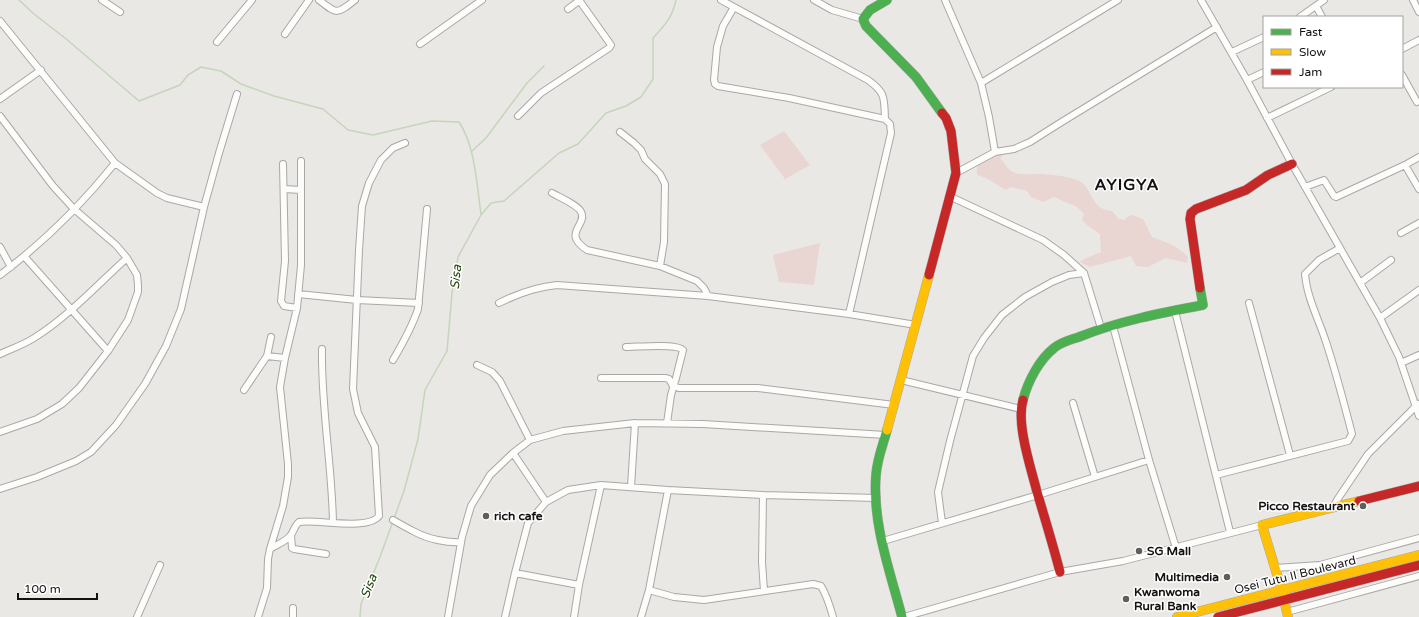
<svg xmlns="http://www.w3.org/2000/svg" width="1419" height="617" font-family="'Varela Round',sans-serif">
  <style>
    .green { fill: #e9d5d1 }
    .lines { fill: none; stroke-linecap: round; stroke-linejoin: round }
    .stream { stroke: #c4d5ba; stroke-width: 1.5 }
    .street-casing { stroke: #a9a8a6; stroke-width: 8 }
    .fast-casing { stroke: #a9a8a6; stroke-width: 10 }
    .slow-casing { stroke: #a9a8a6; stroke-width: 10 }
    .jam-casing { stroke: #a9a8a6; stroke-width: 10 }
    .street { stroke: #fcfcfb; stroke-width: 6 }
    .fast { stroke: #4caf50; stroke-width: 9 }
    .slow { stroke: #ffc107; stroke-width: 9 }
    .jam { stroke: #c62828; stroke-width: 9 }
    .poi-dot { fill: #5f5e5b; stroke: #fff; stroke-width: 1.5 }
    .labels { text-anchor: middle; stroke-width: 3; stroke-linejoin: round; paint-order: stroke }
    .poi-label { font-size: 12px; font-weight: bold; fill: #141311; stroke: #fff; text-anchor: start }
    .street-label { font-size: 12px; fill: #141311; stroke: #fff }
    .water-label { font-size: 13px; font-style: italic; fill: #24440f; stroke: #fff }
    .district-label { font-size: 16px; font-weight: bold; letter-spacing: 1px; fill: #141311; stroke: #fff }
  </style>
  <rect width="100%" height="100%" fill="#eae8e5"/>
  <!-- green -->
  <path class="green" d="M784,131L810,165L785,179L760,145Z
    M1006,152L1000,158C1005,163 1008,171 1015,173C1021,175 1030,174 1037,174C1048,174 1066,176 1077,180C1094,186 1088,209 1112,211L1119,219L1125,220L1127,217L1132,215L1143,219L1152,237C1166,242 1178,246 1188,257L1187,263L1166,258L1148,267L1136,266L1131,256L1090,267L1080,262L1084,259L1101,252L1100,234L1087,225L1082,220L1084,214L1077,207L1054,197L1043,202L1031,197L1027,191L1011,187L1006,190C996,185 988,177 977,175C974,159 995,155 1006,152Z
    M820,243L814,285L779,282L773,255Z"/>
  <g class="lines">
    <!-- stream -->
    <path class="stream" d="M19,0L34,14L65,38L139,101L180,85L188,75L201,67L221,71L241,84L274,96L323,109L348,130L373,135L432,121L459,122C475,145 477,186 481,214
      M472,151L486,138L527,83L544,66
      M360,617L361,604L380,557L404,491L418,439L425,390L447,351L452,293L458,257L481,215L491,203L504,201L559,153L578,144L606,113L626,106L641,97L653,79V38C665,25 672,18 676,0"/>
    <defs>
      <path id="street" d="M102,0L120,12
        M319,0C337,14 336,15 355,0
        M721,0L868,80C886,93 884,98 885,119
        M814,0L832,10L863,19
        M945,0L981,83L989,117L995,152
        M1201,0L1247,80L1292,164L1380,318L1399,357L1419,416
        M1413,0L1419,12
        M1316,6L1322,17
        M734,7L723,26L717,47L714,80L715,84L718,86L789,98L885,119L890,124L891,133L849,314
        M568,9L580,0
        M1300,17L1324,0
        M0,21L115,163L157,193L167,198L204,207
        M285,34L309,0
        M217,42L252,0
        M420,44L482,0
        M1402,49L1419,40
        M1232,52L1264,37
        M1402,75L1417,102
        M1247,80L1264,72
        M981,83L1118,0
        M0,99L41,70
        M0,116L53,186L74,209L116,245L127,258L137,275L138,285V292L128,320L108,351L79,388L62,404L37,419L0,432
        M518,116L541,93L609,48L611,45L579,0
        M1267,118L1331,87
        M620,132L634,143L641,150L645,159L660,174L665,184L664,242L660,266
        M283,164L285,261L281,301L284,306L297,308
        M1405,165L1419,189
        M956,173L995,152L1014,149L1030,142L1060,123L1217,27
        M1305,187L1324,180L1334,196L1336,197L1405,165L1419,157
        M284,189L301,190
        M552,193C559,197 578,205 581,212C588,225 561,233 587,250L660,266L697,281L704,288L708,296
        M949,196L1043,240L1064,255L1084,273L1101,328
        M1401,233L1419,223
        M0,247L11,267
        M24,256L108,351
        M0,275C43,243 82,204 115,163
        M1360,283L1391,260
        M298,294L357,300L419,303
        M499,303C517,294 536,287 557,285L708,296L849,314L916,325
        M1249,303L1290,455
        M1175,311L1230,532
        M1380,318L1419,290
        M1113,326L1149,460L1176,548
        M626,347C637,347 677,343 683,350L676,378L671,395L667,423
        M322,349C321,407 332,465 333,523
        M0,354C11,349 23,345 34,338C68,317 97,285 127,258
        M267,356L285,358
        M393,360C403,343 412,327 418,309L427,209
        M1401,363L1419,355
        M477,365L492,372L500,381L530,440
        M601,378H665L669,379L673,386L679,388H758L894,405
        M901,380L1021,409
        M244,390L267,356L271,337
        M1073,403L1095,477
        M513,453L546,502
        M1216,475L1348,441L1352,434C1344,403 1336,372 1326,342C1319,320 1307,298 1305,274L1319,260L1340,248
        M631,487L635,423
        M0,489L37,477L76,461L91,452L116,425L145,384L166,346L181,309L204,207L219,153L237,94
        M763,495L762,562L764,591
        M1334,506L1337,500L1368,454L1418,404
        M393,520C400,524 407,528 415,532C428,539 447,543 461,542
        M942,523L938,492L950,441L973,356L984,338L1002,315L1025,297L1052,282L1069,275L1084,273
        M291,535L292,548L294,549L326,554
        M883,541L1038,495L1149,460
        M270,549C276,545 285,542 290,536C294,532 294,526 299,522C317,519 368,531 379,516L375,447L358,413L353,389L359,250L362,206L369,183L381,160L393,148L405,143
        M1275,568L1320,565L1419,538
        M515,573L579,585
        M649,590L674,597L704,600L813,584L821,586C827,596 830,606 833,617
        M293,608V617
        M1287,612L1419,576
        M137,617L160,565
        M258,617L267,588L268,559L270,549L283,506L288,477V464L280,387L285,358L297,308L301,265V161
        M448,617L462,537L471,506L490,475L513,453L530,440L563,431L635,423L703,424L886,435
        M505,617L515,573L528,523L546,502L568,490L601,485L668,490L763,495L877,498
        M574,617L579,585L601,485
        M641,617L649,590L668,490
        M904,617L1060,572L1123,561L1262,525"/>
      <path id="fast" d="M887,0L870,10L863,19L866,26L916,77L942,113
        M1023,400C1028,381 1039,360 1054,348C1061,342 1070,340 1079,337C1119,321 1161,313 1203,305L1200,288
        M887,430C883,445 877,459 876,475C872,523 890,571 902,617"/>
      <path id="slow" d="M887,430L929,275
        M1177,617L1419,555
        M1288,617L1282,591L1262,525L1359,501"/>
      <path id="jam" d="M929,275L956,173L951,131L946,118L942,113
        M1200,288L1190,219L1191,213L1196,209L1246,190L1268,175L1292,164
        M1023,400C1016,424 1031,468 1037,492C1045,519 1053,545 1060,572
        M1359,501L1419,486
        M1218,617L1419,565"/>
    </defs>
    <!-- street casing -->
    <use href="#street" class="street-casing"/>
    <!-- fast casing -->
    <use href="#fast" class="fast-casing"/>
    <!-- slow casing -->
    <use href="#slow" class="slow-casing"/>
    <!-- jam casing -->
    <use href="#jam" class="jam-casing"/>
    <!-- street -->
    <use href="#street" class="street"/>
    <!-- fast -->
    <use href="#fast" class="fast"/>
    <!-- slow -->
    <use href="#slow" class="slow"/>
    <!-- jam -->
    <use href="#jam" class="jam"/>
  </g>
  <!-- markers -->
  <g class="poi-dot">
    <circle cx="1363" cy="506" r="4"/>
    <circle cx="486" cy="516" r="4"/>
    <circle cx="1139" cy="551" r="4"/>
    <circle cx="1227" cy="577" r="4"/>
    <circle cx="1126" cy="599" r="4"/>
  </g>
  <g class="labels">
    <!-- poi labels -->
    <g class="poi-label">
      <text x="1355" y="510" text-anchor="end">Picco Restaurant</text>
      <text x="494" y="520">rich cafe</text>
      <text x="1147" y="555">SG Mall</text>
      <text x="1219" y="581" text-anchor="end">Multimedia</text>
      <text x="1134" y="596">Kwanwoma<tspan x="1134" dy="14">Rural Bank</tspan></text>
    </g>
    <!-- street labels -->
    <g class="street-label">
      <text transform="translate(1295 575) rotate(-14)" y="4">Osei Tutu II Boulevard</text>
    </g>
    <!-- water labels -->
    <g class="water-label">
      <text transform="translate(455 277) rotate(-84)" y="5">Sisa</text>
      <text transform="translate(368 586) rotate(-69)" y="5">Sisa</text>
    </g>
    <!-- district labels -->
    <g class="district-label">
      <text x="1127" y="190">AYIGYA</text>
    </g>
  </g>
  <!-- legend -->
  <rect x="1263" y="16" width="140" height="72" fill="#ffffff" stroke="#a1a1a0"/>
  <rect x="1271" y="29" width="20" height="6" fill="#4caf50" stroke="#a1a1a0"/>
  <text x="1299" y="36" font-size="12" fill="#141311">Fast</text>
  <rect x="1271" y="49" width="20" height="6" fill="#ffc107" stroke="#a1a1a0"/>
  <text x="1299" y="56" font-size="12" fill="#141311">Slow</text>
  <rect x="1271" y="69" width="20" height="6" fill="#c62828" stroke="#a1a1a0"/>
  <text x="1299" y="76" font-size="12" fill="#141311">Jam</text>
  <!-- scale -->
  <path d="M18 593v6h79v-6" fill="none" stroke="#141311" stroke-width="2"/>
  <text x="24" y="593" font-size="12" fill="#141311" stroke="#ffffff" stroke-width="3" paint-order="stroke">100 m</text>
</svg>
